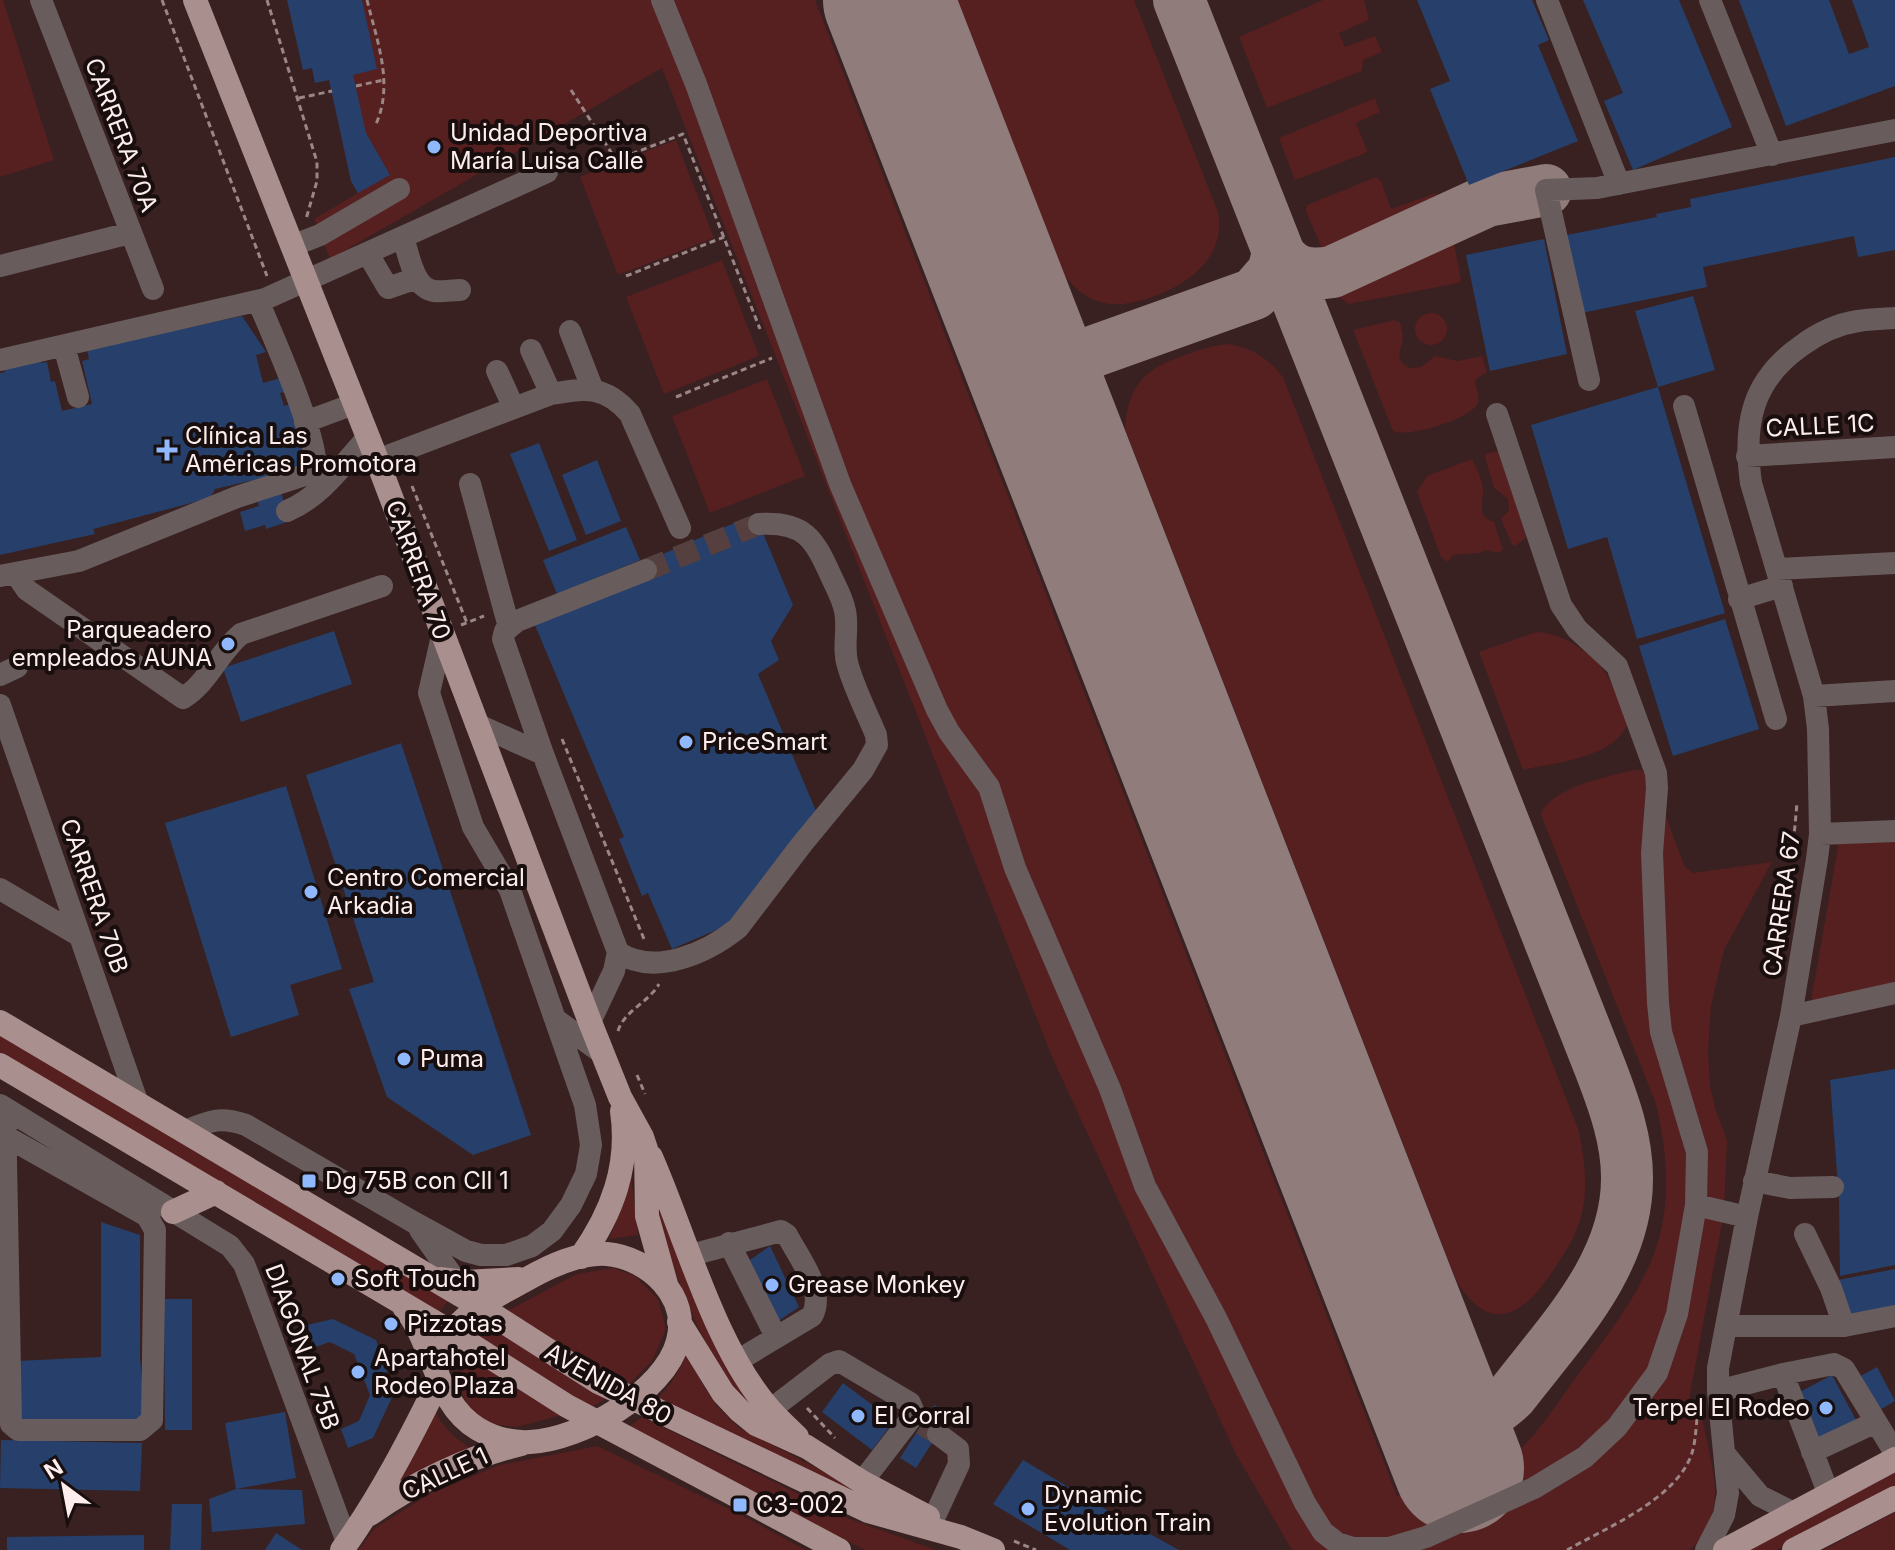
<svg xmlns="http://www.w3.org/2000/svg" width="1895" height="1550" font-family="Inter,sans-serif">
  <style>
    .green { fill: #561f20 }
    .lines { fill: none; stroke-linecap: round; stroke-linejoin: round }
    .taxiway { stroke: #907c7a; stroke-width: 52 }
    .runway { stroke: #907c7a; stroke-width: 130 }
    .building { fill: #26406b }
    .minor-tunnel { stroke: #56403f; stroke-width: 22; stroke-dasharray: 22 11; stroke-linecap: butt }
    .path { stroke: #9a8685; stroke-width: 3; stroke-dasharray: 6 4; stroke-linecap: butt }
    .minor { stroke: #695c5c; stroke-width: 22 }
    .major { stroke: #a9908e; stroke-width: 24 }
    .poi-dot { fill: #8fb8fd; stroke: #180e0d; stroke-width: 3 }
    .labels { text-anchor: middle; stroke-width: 8; stroke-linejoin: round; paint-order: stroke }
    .poi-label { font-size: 24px; fill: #fdedec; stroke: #180e0d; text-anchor: start }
    .street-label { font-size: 24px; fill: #fdedec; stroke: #180e0d }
  </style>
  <rect width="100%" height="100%" fill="#382120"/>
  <!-- green -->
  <path class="green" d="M0,0H3L54,160L0,177Z
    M287,0H815L1397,1496C1407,1493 1423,1484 1433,1486C1434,1486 1436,1489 1437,1489C1447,1490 1486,1473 1495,1468C1529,1449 1550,1413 1572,1383C1647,1282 1686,1236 1656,1104L1541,815C1547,789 1611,775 1635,770H1641L1650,777L1652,792L1647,851L1657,1004L1660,1032L1693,1141L1694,1198L1671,1324L1659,1363L1629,1408L1607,1432L1585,1451L1561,1468L1447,1525L1404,1541L1366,1547L1339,1540L1327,1530L1285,1457L1234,1347L1150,1187L1119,1102L1113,1104C1130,1187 1181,1256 1219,1330C1253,1397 1277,1469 1320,1532L1329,1541L1350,1550H1292L1236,1454L1052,1057L662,68L330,259L314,219L358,193L351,181L329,80L315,83L312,68L303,70Z
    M951,0H1134L1218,212C1227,258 1186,287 1146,299C1129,304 1114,307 1097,301C1074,293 1062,272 1049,253Z
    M1323,0H1364L1369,20L1339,33L1345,47L1375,36L1382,52L1363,60L1362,71L1267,108L1239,37Z
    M1375,98L1380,112L1356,123L1367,150L1366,153L1295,180L1279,138Z
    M676,140L714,238L618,275L580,177Z
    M1376,177L1381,181L1391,209L1436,193L1442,205L1336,260H1327L1306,211L1307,205Z
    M1444,232H1449L1453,238L1461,279L1459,283L1349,304L1339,297L1338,287L1345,279Z
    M722,260L759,356L664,394L626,297Z
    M1415 329a16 16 0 1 1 32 0a16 16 0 1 1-32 0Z
    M1394,320L1400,323C1401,325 1403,336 1403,338C1401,352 1393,358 1409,368L1421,367L1435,356L1458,361L1482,356L1487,372L1475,380C1476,388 1481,399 1477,405C1467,420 1408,438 1393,431L1353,330Z
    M1230,344C1254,349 1268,358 1283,377L1579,1131C1584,1159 1589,1188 1581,1217C1576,1235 1567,1250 1556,1266C1527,1312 1492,1340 1456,1280L1125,429C1128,387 1142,370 1182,356C1198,350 1213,345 1230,344Z
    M767,379L805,476L710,513L672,416Z
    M1497,451L1500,453L1527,537L1515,546L1512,544L1501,519L1509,510L1508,499L1494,488L1485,457L1486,454Z
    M1472,459C1476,467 1483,480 1483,490C1484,505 1475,515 1494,522L1503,550L1498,553L1485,550L1479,553L1453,555L1449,561H1446L1441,557L1417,492L1427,476Z
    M1536,632C1548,632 1561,637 1572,643C1608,664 1614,687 1628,724C1612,759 1556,762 1523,770L1479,652Z
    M1659,798L1684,865L1692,873L1772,862L1724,950L1711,1006L1708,1052L1710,1086L1716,1111L1727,1140L1724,1212L1689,1399L1700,1408C1704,1431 1716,1473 1715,1495C1715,1513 1705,1540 1689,1550H1396L1521,1499L1642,1403L1700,1194L1670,1049Z
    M1895,837V984L1811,1001L1839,841Z
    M0,1031L449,1300L437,1314L0,1057Z
    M629,1159L638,1235L609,1239L616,1222Z
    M656,1192L762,1418C756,1413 748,1408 743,1402C707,1362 659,1245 656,1192Z
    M613,1268L635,1276L658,1299L666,1329L652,1361L631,1382L592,1407L517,1427L492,1424L480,1418L468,1406L458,1385L462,1363L478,1332L505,1312L577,1274Z
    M687,1352L703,1385L717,1406L738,1427L834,1477L883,1508L655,1400C671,1386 679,1372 687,1352Z
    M433,1406C442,1428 456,1439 475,1451L393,1488Z
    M642,1417L847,1518L936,1550H865L627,1428Z
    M597,1446L743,1516L806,1550H358L375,1528L431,1493L500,1465Z
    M1895,1468V1488L1777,1550H1740Z
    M1895,1512V1550H1823Z"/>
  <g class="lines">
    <!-- taxiway -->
    <path class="taxiway" d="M1179,0L1601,1070C1614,1104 1627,1140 1627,1177C1628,1264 1561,1331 1512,1395C1482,1423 1462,1428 1432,1397
      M1278,253C1293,273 1307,276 1332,272L1487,201L1546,190
      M1022,344C1034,364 1054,363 1075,358L1254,294L1273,272L1278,253
      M1048,411C1043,382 1053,375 1075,358"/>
    <!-- runway -->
    <path class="runway" d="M888,0L1459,1468"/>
  </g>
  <!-- building -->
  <path class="building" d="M287,0H362L377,69L353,75L366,133L390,175L358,193L351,181L329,80L315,83L312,68L303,70Z
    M1417,0H1532L1549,40L1538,45L1578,141L1469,185L1430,89L1450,81Z
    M1583,0H1679L1732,127L1633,170L1604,101L1623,93Z
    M1739,0H1829L1849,54L1869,47L1852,0H1895V86L1786,126Z
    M1895,157V250L1858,257L1854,236L1703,267L1707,287L1577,314L1562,236L1657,217L1656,214L1691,207L1690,199Z
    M1544,239L1567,354L1490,371L1466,255Z
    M1693,296L1715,370L1658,387L1635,311Z
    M242,316L266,352L256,355L263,383L281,378L285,392L280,393L284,406L294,403L311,467L215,489L210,498L93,529L95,534L0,555V373L5,372L4,368L41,359V363L47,362L51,382L55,381L62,411L92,404L82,361L89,359L87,349Z
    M1658,387L1725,613L1637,639L1607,537L1568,549L1531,425Z
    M539,443L577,540L549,551L510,454Z
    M597,460L621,521L586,535L562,475Z
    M281,492L290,521L266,529L265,525L245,531L240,512L259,506L257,500Z
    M755,514L793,605L771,641L779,660L758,674L816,811L730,924L672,949L648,893L642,896L619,839L624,837L535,625L642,563Z
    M626,527L640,560L557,594L543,560Z
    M1725,619L1759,729L1673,756L1639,646Z
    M334,631L352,684L241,722L223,668Z
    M401,743L531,1135L473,1155L387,1097L349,989L374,982L306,775Z
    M286,786L342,969L290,985L299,1015L231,1037L165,823Z
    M1895,1069V1265L1840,1276L1839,1200L1830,1080Z
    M101,1222L140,1235V1357L145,1422H17V1361L101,1357Z
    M770,1246L799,1307L774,1324L744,1264Z
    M1895,1269V1306L1845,1316L1838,1280Z
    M164,1299H192V1430H165Z
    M333,1319L376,1340L394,1393L373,1438L348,1448L341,1429L359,1421L370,1395L354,1354L330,1342L315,1347L307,1325Z
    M1877,1367L1895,1401L1876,1412L1857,1378Z
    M1832,1375L1857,1422L1820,1441L1796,1394Z
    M843,1383L894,1421L872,1450L822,1412Z
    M934,1405L950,1415L916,1468L900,1458Z
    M285,1412L296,1478L236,1489L225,1423Z
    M1,1440L142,1443L140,1491L0,1488Z
    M1023,1460L1112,1513L1179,1550H1070L993,1504Z
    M236,1489L302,1490L305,1524L212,1532L209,1499Z
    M172,1504H202L201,1550H170Z
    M276,1533L302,1550H265Z
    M144,1535V1550H7V1537Z"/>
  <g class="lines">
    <!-- minor-tunnel -->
    <path class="minor-tunnel" d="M646,570L759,524
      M922,1424L938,1434"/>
    <!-- path -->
    <path class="path" d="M162,0L267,276
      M267,0L317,162V181L306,219
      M367,0C377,41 394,84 376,124
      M356,86L384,80
      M571,90L616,160L683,134L760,329
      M299,98L332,91
      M626,276L724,237
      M676,397L772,358
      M412,486L467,623
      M461,625L484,616
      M562,739L644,939
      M1789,891L1797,803
      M618,1031C624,1011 649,1002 659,984
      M637,1075L645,1094
      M807,1408L835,1438
      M1014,1541L1036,1550
      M1567,1550C1606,1528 1677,1499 1692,1453C1696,1440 1696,1424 1698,1410"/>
    <!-- minor -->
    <path class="minor" d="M41,0L153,289
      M662,0L696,84L840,484L937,710L949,732L989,787L1015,868L1110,1089L1145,1186L1216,1318L1305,1503L1323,1532L1337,1543L1353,1548H1389L1426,1537L1534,1488L1585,1457L1617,1427L1657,1373L1677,1314L1696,1205L1697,1152L1661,1032L1658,1003L1652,853L1657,788L1656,773L1617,666L1577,629L1561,605L1497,414
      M1547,0L1619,184
      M1710,0L1772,155
      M403,238C409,254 413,288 434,291C442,292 452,290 460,290
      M292,246L320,235L399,189
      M368,254L388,288L417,278
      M0,266L130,233
      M570,331L593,390
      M64,346L78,397
      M531,350L551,394
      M0,360L265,299L547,172
      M497,371L514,408
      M1589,380L1546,190L1597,188L1895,130
      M1684,406L1776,719
      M305,422L354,404
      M1747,456L1895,447
      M377,460L551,394C586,388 605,385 630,414L680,528
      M470,484L509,627
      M287,511C321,497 343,464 368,437
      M1777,569L1895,563
      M16,574L27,590L183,698C208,683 218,653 241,634L382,586
      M0,576L79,561L237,497L314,472C325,452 269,327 258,301
      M1739,599L1782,586
      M0,675L17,667
      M1814,696L1895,691
      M0,705L138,1104
      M476,724L543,754
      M1820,834L1895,831
      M0,889L80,936
      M618,952C654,977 707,953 738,928L802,844L863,770L877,745L876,735C867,713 855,690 848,666C842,647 849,629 845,611C843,599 836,587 831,576C814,539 805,521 759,524
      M1791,1016L1895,993
      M555,1019L602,1053
      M590,1022L614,971L618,952L543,754L503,639L505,631L517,621L646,570
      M0,1105L230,1246L244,1264L254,1290L347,1542
      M5,1108L11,1424L18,1430H140L152,1420L155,1230L147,1216L5,1136
      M185,1131C210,1121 219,1116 246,1125L415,1223L466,1251L481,1255H506L532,1246L552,1231L571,1205L586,1174L591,1145L585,1105L510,890L473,827L429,693L442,636
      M1754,1181L1790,1188L1833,1187
      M1696,1205L1747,1217
      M420,1230L456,1281
      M1805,1234L1831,1288L1844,1326
      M729,1243L776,1337
      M691,1255L781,1231L787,1235C799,1258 826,1291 812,1316L737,1361
      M1726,1326H1844L1895,1316
      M1783,1374L1829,1495
      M1718,1391L1783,1374L1834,1364L1844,1369L1895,1453
      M770,1410L830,1364L839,1361L910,1403L913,1410L912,1417L862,1482
      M1812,1452L1876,1422
      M1724,1453L1760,1496L1794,1513
      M933,1520L959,1464L958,1449L938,1434
      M1706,1550L1724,1515L1728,1493L1718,1391V1368L1747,1217L1791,1016L1817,859L1820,834L1818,729L1814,696L1751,483C1743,425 1751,381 1801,346C1817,334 1838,324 1858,321C1870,319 1883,319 1895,318"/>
    <!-- major -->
    <path class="major" d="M195,0L377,460L590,1022L620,1097L642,1137L646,1149L647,1216L666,1284
      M0,1022L479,1306L598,1382L868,1511L961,1537L993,1550
      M0,1065L451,1332L567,1406L839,1550
      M651,1157C685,1234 715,1349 771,1411C779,1420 788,1428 797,1437
      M173,1212L216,1192
      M581,1257C612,1213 630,1166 622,1111
      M440,1279L465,1282L519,1279
      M404,1307C435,1345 435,1404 478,1429C493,1438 512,1443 530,1442C580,1440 665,1392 678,1341C690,1296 649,1258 607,1254C579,1252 550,1266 527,1279C487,1301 445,1320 437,1369
      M679,1322L723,1393L740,1411L756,1424L807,1447L862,1482L928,1517
      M370,1514C414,1483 468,1457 521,1444
      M342,1550C380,1497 410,1439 439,1380
      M1725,1550L1895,1459
      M1794,1550L1895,1498"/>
  </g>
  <!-- markers -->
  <g class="poi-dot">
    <circle cx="434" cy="147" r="8"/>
    <path d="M163 438h8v8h8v8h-8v8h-8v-8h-8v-8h8z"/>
    <circle cx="228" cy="644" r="8"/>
    <circle cx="686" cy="742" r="8"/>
    <circle cx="311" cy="892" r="8"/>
    <circle cx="404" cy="1059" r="8"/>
    <rect x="301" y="1173" width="16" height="16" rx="4"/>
    <circle cx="338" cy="1279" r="8"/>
    <circle cx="772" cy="1285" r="8"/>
    <circle cx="391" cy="1324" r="8"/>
    <circle cx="358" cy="1372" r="8"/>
    <circle cx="1826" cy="1408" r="8"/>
    <circle cx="858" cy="1416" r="8"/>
    <rect x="732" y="1497" width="16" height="16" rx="4"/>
    <circle cx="1028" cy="1509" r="8"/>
  </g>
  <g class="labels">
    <!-- poi labels -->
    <g class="poi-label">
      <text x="450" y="141">Unidad Deportiva<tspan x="450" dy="28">María Luisa Calle</tspan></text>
      <text x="185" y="444">Clínica Las<tspan x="185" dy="28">Américas Promotora</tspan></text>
      <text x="212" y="638" text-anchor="end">Parqueadero<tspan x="212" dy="28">empleados AUNA</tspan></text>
      <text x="702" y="750">PriceSmart</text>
      <text x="327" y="886">Centro Comercial<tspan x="327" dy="28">Arkadia</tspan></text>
      <text x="420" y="1067">Puma</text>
      <text x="325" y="1189">Dg 75B con Cll 1</text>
      <text x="354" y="1287">Soft Touch</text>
      <text x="788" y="1293">Grease Monkey</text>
      <text x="407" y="1332">Pizzotas</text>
      <text x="374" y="1366">Apartahotel<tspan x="374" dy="28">Rodeo Plaza</tspan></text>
      <text x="1810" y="1416" text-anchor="end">Terpel El Rodeo</text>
      <text x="874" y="1424">El Corral</text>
      <text x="1044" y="1503">Dynamic<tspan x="1044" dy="28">Evolution Train</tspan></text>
      <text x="756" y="1513">C3-002</text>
    </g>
    <!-- street labels -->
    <g class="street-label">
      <text transform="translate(121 135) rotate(69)" y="8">CARRERA 70A</text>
      <text transform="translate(1820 426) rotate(-3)" y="8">CALLE 1C</text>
      <text transform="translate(418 570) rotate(70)" y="8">CARRERA 70</text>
      <text transform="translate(94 896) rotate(71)" y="8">CARRERA 70B</text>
      <text transform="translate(1782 904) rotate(-82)" y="8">CARRERA 67</text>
      <text transform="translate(302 1347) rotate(70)" y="8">DIAGONAL 75B</text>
      <text transform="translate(608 1384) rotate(29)" y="8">AVENIDA 80</text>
      <text transform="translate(445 1474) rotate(-25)" y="8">CALLE 1</text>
    </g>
  </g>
  <!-- north arrow -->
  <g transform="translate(64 1486) rotate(328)" stroke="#180e0d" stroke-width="6" paint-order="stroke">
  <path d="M0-6L14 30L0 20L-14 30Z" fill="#fdedec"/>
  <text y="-12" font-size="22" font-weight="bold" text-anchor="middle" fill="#fdedec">N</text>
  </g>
</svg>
